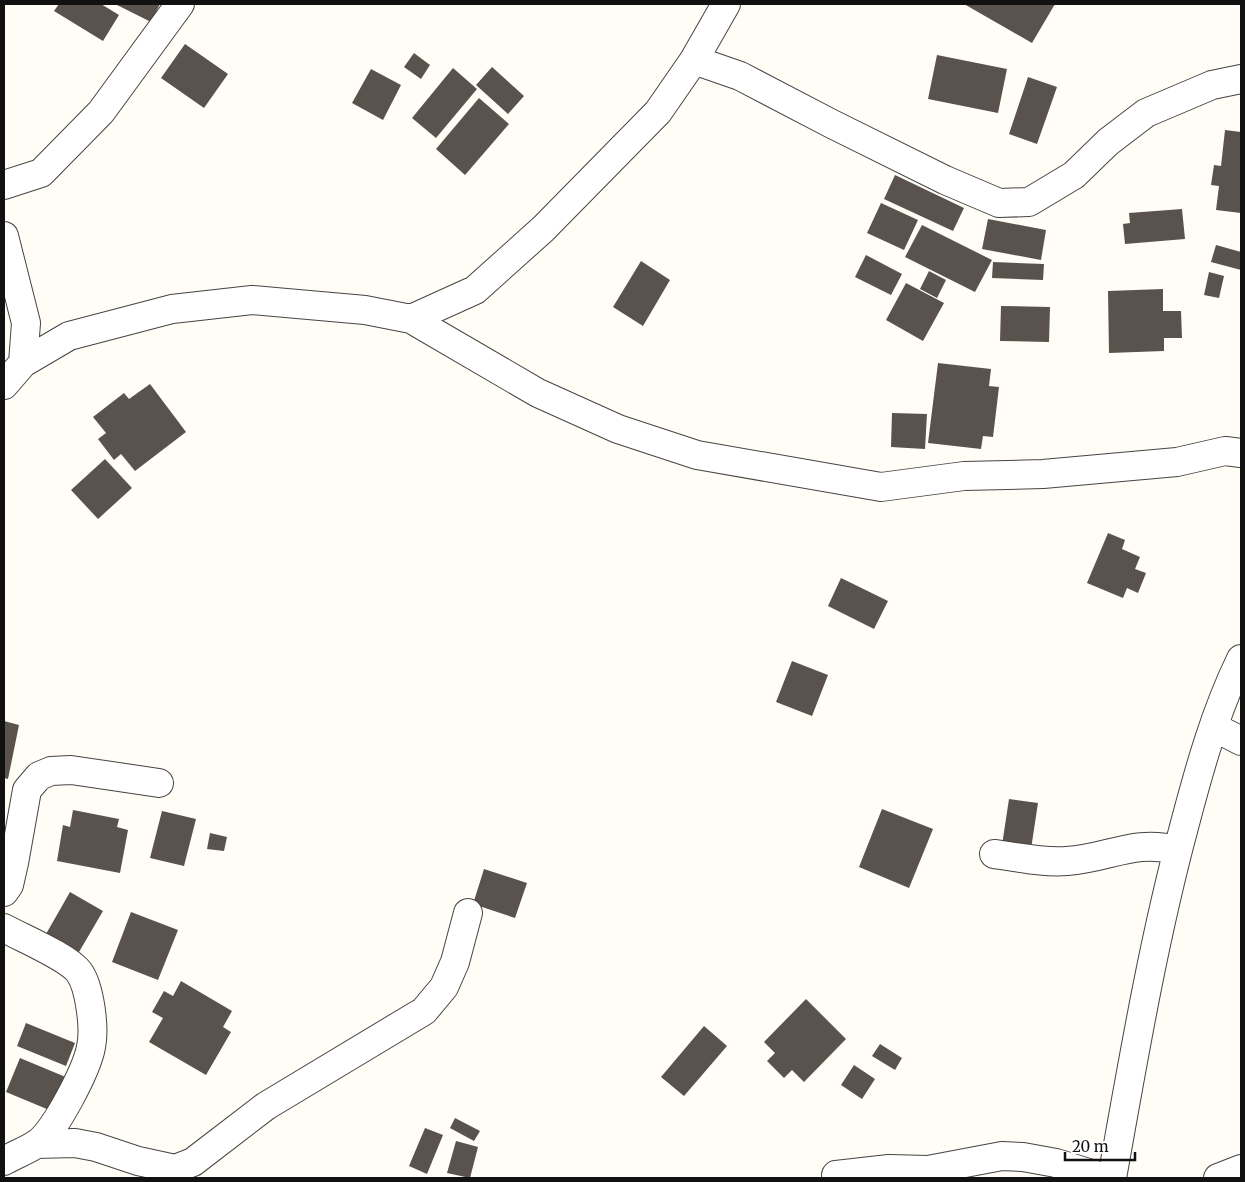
<svg xmlns="http://www.w3.org/2000/svg" width="1245" height="1182" font-family="Merriweather,serif">
  <style>
    .building { fill: #5a524d }
    .lines { fill: none; stroke-linecap: round; stroke-linejoin: round }
    .minor-casing { stroke: #444; stroke-width: 30 }
    .minor { stroke: #fff; stroke-width: 28 }
  </style>
  <rect width="100%" height="100%" fill="#fffdf5"/>
  <!-- building -->
  <path class="building" d="M59,4H101L119,15L103,41L54,11Z
    M115,4H160L151,22Z
    M964,4H1055L1032,43Z
    M185,44L228,74L204,108L161,78Z
    M414,53L430,65L421,79L404,67Z
    M937,55L1007,69L998,113L928,99Z
    M492,67L524,96L508,114L476,85Z
    M453,68L477,89L436,138L412,118Z
    M371,69L401,85L383,120L352,103Z
    M1028,77L1057,87L1037,144L1009,134Z
    M479,98L509,124L465,175L436,149Z
    M1225,130L1241,132V213L1216,210L1219,186L1211,185L1214,165L1221,166Z
    M895,175L964,208L953,231L884,199Z
    M881,203L918,220L904,250L867,233Z
    M1182,209L1185,239L1125,244L1123,224L1130,223L1129,213Z
    M988,219L1046,230L1041,260L982,249Z
    M922,225L992,260L975,292L905,257Z
    M1216,245L1241,252V270L1211,262Z
    M866,255L902,274L891,295L855,277Z
    M641,261L670,280L643,326L613,307Z
    M993,262L1044,264L1043,280L992,278Z
    M929,271L946,280L937,298L920,289Z
    M1209,272L1224,276L1219,298L1204,295Z
    M906,283L944,303L923,341L886,320Z
    M1163,289V311H1181L1182,338H1164V351L1109,353L1108,291Z
    M1001,306L1050,307L1049,342L1000,341Z
    M938,363L991,369L989,386L999,387L993,437L983,436L981,449L928,443Z
    M150,384L186,432L135,471L121,454L114,460L98,439L106,433L93,417L124,393L129,399Z
    M892,413L927,414L925,449L891,447Z
    M105,459L132,488L98,519L71,490Z
    M1108,533L1125,540L1122,549L1140,557L1135,569L1146,573L1138,593L1127,588L1123,598L1087,583Z
    M841,578L888,601L874,629L828,606Z
    M792,661L828,675L812,716L776,702Z
    M4,721L19,725L8,779L4,778Z
    M1009,799L1038,803L1031,849L1002,845Z
    M882,809L933,829L909,888L859,867Z
    M73,810L119,819L117,827L128,830L120,873L57,861L63,825L70,827Z
    M162,811L196,819L184,866L150,858Z
    M210,833L227,837L224,851L207,849Z
    M484,869L527,883L515,918L473,904Z
    M70,892L103,911L79,952L46,934Z
    M131,912L178,930L158,980L112,962Z
    M181,981L232,1011L223,1027L231,1032L206,1075L149,1042L163,1018L152,1012L164,991L173,996Z
    M806,999L846,1039L804,1082L792,1070L784,1078L767,1061L775,1053L764,1042Z
    M26,1023L75,1043L66,1066L17,1046Z
    M704,1026L727,1046L684,1096L661,1077Z
    M880,1044L902,1058L895,1070L872,1056Z
    M20,1058L68,1078L54,1112L6,1092Z
    M854,1065L875,1079L862,1099L841,1085Z
    M455,1118L480,1131L474,1141L450,1128Z
    M425,1128L443,1135L427,1174L409,1166Z
    M456,1141L478,1147L470,1178L447,1173Z"/>
  <g class="lines">
    <defs>
      <path id="minor" d="M694,60L740,76L832,124L945,180L999,203L1029,202L1074,175L1108,142L1146,113L1212,85L1241,79
        M4,185L41,173L101,112L180,4
        M4,236L26,323L23,363
        M411,319L475,290L543,229L658,112L694,60L726,4
        M4,385L23,363L69,336L172,309L252,300L365,310L411,319L538,393L618,429L697,455L881,487L964,476L1043,474L1177,462L1225,451L1241,453
        M1214,727L1241,741
        M994,854C1018,857 1043,863 1067,861C1111,858 1132,839 1178,850
        M4,892L9,885L14,863L27,790L39,776L51,771L71,770L159,783
        M4,928C22,938 68,957 79,972C90,987 95,1029 91,1047C87,1069 56,1129 38,1143C28,1150 14,1155 4,1161
        M36,1144L75,1143L96,1147L138,1161L175,1169L193,1162L266,1106L424,1011L444,987L455,962L468,913
        M836,1175L889,1169L928,1170L1002,1156L1023,1157L1056,1163L1105,1178
        M1112,1178C1133,1061 1153,942 1184,827C1199,770 1215,712 1241,659
        M1218,1178L1241,1169"/>
    </defs>
    <!-- minor casing -->
    <use href="#minor" class="minor-casing"/>
    <!-- minor -->
    <use href="#minor" class="minor"/>
  </g>
  <!-- border -->
  <rect width="1245" height="1182" fill="none" stroke="#111111" stroke-width="10"/>
  <!-- scale -->
  <path d="M1065 1152v8h70v-8" fill="none" stroke="#111111" stroke-width="2.5"/>
  <text x="1072" y="1152" font-size="15" fill="#111111" stroke="#ffffff" stroke-width="4" paint-order="stroke">20 m</text>
</svg>
